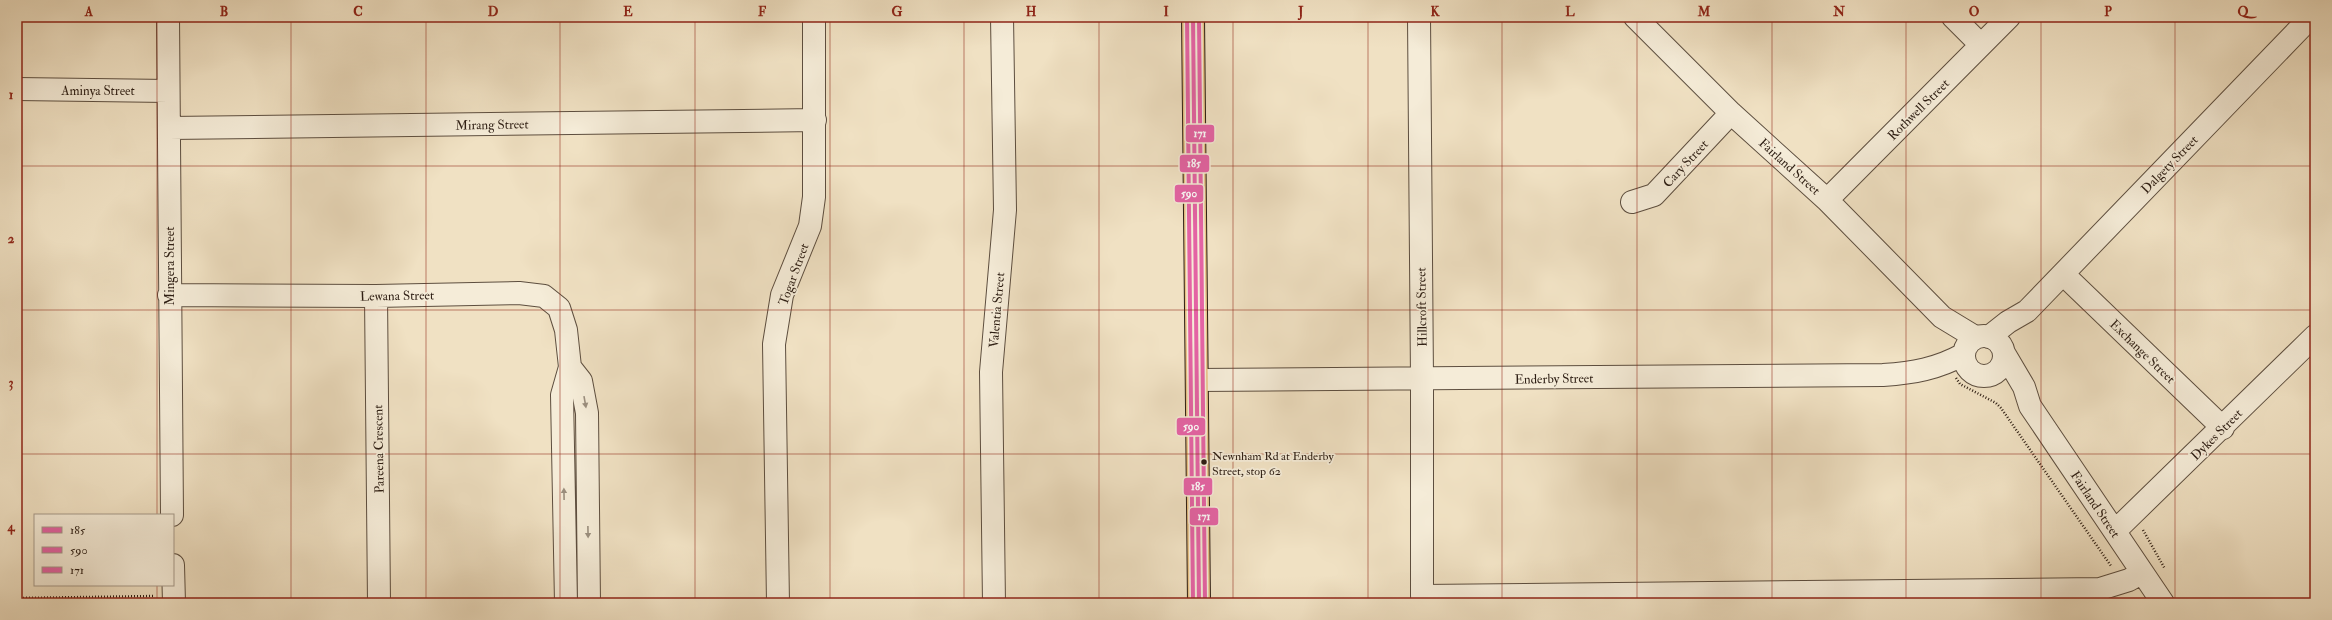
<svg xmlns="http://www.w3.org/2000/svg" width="2332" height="620" font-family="'IM FELL Double Pica',serif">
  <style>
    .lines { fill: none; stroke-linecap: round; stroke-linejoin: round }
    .minor-casing { stroke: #5d4e3f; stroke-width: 24 }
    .major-casing { stroke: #2c1d13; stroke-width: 24 }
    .path { stroke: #2c1d13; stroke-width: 2.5; stroke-dasharray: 1 2; stroke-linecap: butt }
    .minor { stroke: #f5ecd8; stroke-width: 22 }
    .major { stroke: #e8c082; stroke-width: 22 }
    .bus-1-casing { stroke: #f5ecd8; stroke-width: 7 }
    .bus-2-casing { stroke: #f5ecd8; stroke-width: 7 }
    .bus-3-casing { stroke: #f5ecd8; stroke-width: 7 }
    .bus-1 { stroke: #e463a4; stroke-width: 4 }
    .bus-2 { stroke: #e463a4; stroke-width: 4 }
    .bus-3 { stroke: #e463a4; stroke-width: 4 }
    .oneway { fill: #9b8f7f }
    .grid { fill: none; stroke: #8f2418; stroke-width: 1; stroke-opacity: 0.55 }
    .bus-dot { fill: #2c1d13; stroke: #f5ecd8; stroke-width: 1.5 }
    .labels { text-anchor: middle; stroke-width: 3.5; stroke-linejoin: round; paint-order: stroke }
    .bus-label { font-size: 12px; fill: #2c1d13; stroke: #f5ecd8; text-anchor: start }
    .street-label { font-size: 13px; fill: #2c1d13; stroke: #f5ecd8 }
    .line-badge { stroke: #f5ecd8; stroke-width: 1.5 }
    .badge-label { font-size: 11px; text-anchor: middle; font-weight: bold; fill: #fff }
    .neatline { fill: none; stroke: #8f2418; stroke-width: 1.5 }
    .grid-label { font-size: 13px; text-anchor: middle; font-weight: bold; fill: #8f2418 }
  </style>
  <rect width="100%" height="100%" fill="#f0e1c3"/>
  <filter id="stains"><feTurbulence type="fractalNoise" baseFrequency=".005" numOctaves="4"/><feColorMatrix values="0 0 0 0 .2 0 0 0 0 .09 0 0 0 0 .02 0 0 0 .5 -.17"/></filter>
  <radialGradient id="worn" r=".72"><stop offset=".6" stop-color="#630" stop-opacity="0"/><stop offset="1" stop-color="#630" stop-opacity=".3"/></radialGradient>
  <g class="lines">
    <defs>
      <path id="minor" d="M168,17L172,515
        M1419,17L1422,379V596L2100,589L2129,580L2141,573
        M1635,17L1731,113L1827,200L1942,317L1975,337
        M1953,17L1981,45
        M17,89L168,91
        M169,128L815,120
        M1827,200L2009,17
        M1632,202L1654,195L1731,113
        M2063,274L2223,428
        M169,295L376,296L519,293L544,296L559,308L566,330L570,367L562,395L566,603
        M376,296L379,603
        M1964 356a20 20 0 1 1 40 0a20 20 0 1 1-40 0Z
        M1989,337L2008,322L2027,311L2311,17
        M2004,353L2024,387L2030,406L2163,603
        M570,367L581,381L587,413L589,603
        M1197,380L1883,375C1913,373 1937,369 1964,354
        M2115,531L2315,336
        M173,565L174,603
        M778,603L774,344L782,295L810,226L814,197V17
        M994,603L991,372L1005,210L1002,17"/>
      <path id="major" d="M1193,17L1199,603"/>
    </defs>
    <!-- minor casing -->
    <use href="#minor" class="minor-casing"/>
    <!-- major casing -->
    <use href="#major" class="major-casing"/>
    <!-- path -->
    <path class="path" d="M1956,378L1960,384L1996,403L2001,408L2111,566
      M2143,530L2165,569
      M17,598L155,596"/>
    <!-- minor -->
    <use href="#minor" class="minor"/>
    <!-- major -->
    <use href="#major" class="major"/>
    <defs>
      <path id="bus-1" d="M1193,17L1199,603"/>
      <path id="bus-2" d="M1187,17L1193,603"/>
      <path id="bus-3" d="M1199,17L1205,603"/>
    </defs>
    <!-- bus-1 casing -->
    <use href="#bus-1" class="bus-1-casing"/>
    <!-- bus-2 casing -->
    <use href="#bus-2" class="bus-2-casing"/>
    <!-- bus-3 casing -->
    <use href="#bus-3" class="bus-3-casing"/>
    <!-- bus-1 -->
    <use href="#bus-1" class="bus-1"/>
    <!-- bus-2 -->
    <use href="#bus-2" class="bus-2"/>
    <!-- bus-3 -->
    <use href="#bus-3" class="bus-3"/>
  </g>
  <!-- one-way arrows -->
  <defs><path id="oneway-solid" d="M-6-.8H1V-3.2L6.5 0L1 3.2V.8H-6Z"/></defs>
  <g class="oneway">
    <use href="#oneway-solid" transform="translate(585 402) rotate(80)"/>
    <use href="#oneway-solid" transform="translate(564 494) rotate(-91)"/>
    <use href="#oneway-solid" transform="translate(588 532) rotate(89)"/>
  </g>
  <!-- grid -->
  <path class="grid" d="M157,17V515M291,17V603M426,17V603M560,17V603M695,17V603M830,17V603M964,17V603M1099,17V603M1233,17V603M1368,17V603M1502,17V603M1637,17V603M1772,17V603M1906,17V603M2041,17V603M2175,17V603M17,166H2315M17,310H2315M17,454H2315M157,585V603"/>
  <!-- markers -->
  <circle class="bus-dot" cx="1204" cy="462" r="3.5"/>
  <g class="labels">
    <!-- bus labels -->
    <g class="bus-label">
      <text x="1212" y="460">Newnham Rd at Enderby<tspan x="1212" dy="15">Street, stop 62</tspan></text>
    </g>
    <!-- street labels -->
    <g class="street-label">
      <text x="98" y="95">Aminya Street</text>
      <text transform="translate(1918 109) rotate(-45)" y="5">Rothwell Street</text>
      <text transform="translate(492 124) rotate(-1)" y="5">Mirang Street</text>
      <text transform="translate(1685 163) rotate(-47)" y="5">Cary Street</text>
      <text transform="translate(2169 164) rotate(-46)" y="5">Dalgety Street</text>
      <text transform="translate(1790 166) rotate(42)" y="5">Fairland Street</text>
      <text transform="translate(169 266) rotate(-90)" y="5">Mingera Street</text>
      <text transform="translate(793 274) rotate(-70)" y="5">Togar Street</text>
      <text transform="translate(397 295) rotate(-1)" y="5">Lewana Street</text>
      <text transform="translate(1421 307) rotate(-91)" y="5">Hillcroft Street</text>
      <text transform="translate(996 310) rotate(-85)" y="5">Valentia Street</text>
      <text transform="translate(2143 351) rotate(44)" y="5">Exchange Street</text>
      <text transform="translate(1554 378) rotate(-1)" y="5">Enderby Street</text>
      <text transform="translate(2216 434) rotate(-45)" y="5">Dykes Street</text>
      <text transform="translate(378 449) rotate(-91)" y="5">Pareena Crescent</text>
      <text transform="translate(2096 504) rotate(56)" y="5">Fairland Street</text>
    </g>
  </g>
  <g class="line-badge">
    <rect x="1185" y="124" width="30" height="19" rx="4" fill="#e463a4"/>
    <rect x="1179" y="154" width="31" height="19" rx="4" fill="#e463a4"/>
    <rect x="1174" y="184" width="30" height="19" rx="4" fill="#e463a4"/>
    <rect x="1176" y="417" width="30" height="19" rx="4" fill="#e463a4"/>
    <rect x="1183" y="477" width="30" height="19" rx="4" fill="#e463a4"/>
    <rect x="1189" y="507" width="30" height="19" rx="4" fill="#e463a4"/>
  </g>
  <g class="badge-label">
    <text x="1200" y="137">171</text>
    <text x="1194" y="167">185</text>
    <text x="1189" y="197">590</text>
    <text x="1191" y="430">590</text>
    <text x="1198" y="490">185</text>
    <text x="1204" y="520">171</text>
  </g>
  <!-- margin -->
  <rect width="2332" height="620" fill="none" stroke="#f0e1c3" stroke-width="44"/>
  <!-- legend -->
  <rect x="34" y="514" width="140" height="72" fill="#f5ecd8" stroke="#a59989"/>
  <rect x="42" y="527" width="20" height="6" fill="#e463a4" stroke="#a59989"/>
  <text x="70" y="534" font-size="12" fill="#2c1d13">185</text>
  <rect x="42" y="547" width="20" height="6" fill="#e463a4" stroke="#a59989"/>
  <text x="70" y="554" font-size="12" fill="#2c1d13">590</text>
  <rect x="42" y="567" width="20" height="6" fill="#e463a4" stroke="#a59989"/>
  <text x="70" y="574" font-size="12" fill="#2c1d13">171</text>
  <rect x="22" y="22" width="2288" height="576" class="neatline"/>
  <g class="grid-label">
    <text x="89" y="16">A</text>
    <text x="224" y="16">B</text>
    <text x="358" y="16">C</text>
    <text x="493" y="16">D</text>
    <text x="628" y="16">E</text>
    <text x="762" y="16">F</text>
    <text x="897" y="16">G</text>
    <text x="1031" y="16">H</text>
    <text x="1166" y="16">I</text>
    <text x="1301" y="16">J</text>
    <text x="1435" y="16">K</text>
    <text x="1570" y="16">L</text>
    <text x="1704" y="16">M</text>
    <text x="1839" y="16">N</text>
    <text x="1974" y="16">O</text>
    <text x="2108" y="16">P</text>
    <text x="2243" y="16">Q</text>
    <text x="11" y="99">1</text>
    <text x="11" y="243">2</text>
    <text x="11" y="387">3</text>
    <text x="11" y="531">4</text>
  </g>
  <rect width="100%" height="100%" filter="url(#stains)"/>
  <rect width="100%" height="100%" fill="url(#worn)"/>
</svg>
